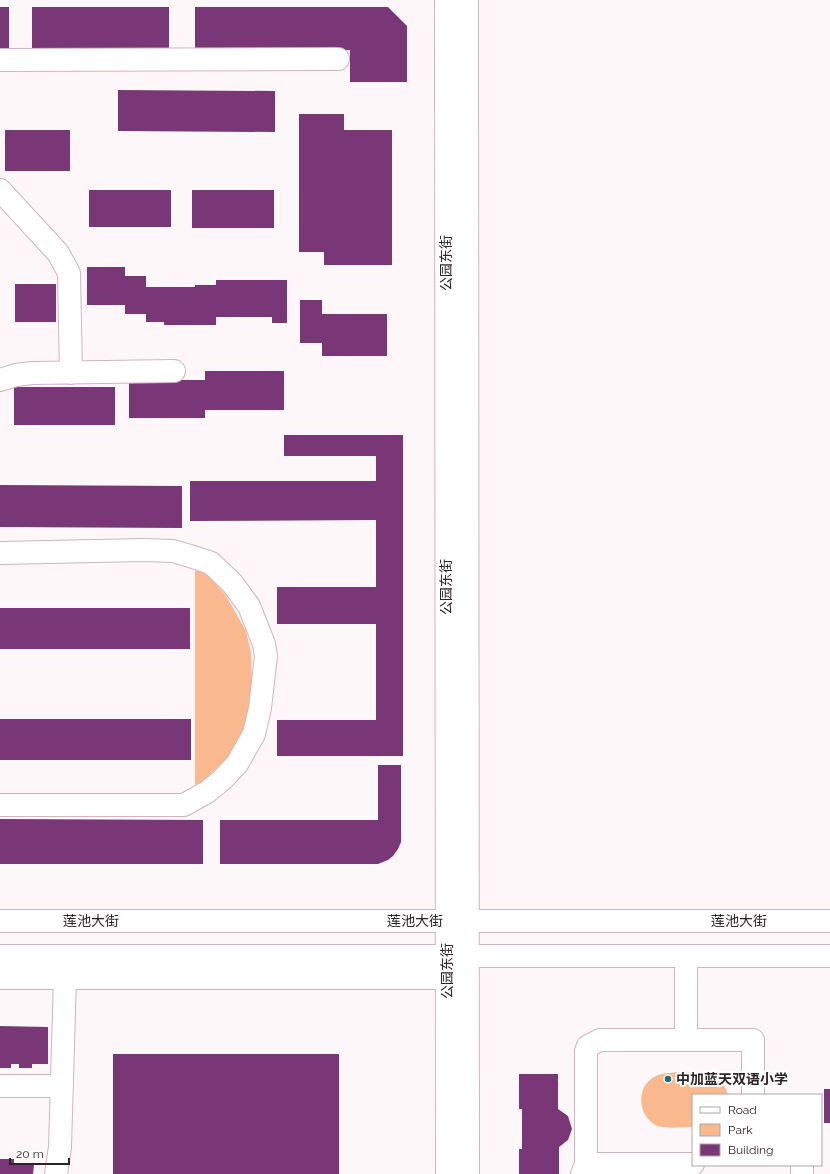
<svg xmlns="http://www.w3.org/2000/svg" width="830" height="1174" font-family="Raleway,'Noto Sans SC',sans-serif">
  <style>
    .green { fill: #fab88e }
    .building { fill: #7a3777 }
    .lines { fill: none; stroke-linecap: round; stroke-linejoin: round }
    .minor-casing { stroke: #d3b4be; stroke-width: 24 }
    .major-casing { stroke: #d3b4be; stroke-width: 24 }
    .minor { stroke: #fff; stroke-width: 22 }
    .major { stroke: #fff; stroke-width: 22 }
    .poi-dot { fill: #236879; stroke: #fff; stroke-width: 1.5 }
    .labels { text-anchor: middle; stroke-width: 4; stroke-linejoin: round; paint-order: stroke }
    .street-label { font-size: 14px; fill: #2e2326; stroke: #fff }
    .poi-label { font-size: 14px; font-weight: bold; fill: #2e2326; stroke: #fff; text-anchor: start }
  </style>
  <rect width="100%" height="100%" fill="#fef7f9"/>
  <!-- green -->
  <path class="green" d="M195,571H201L210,578L225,594L246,631L251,653L252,685L251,708L242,732L232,753L198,786L195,784Z
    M677,1072C700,1073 721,1069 728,1095H693V1127C684,1127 666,1129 658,1126C638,1118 634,1087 656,1076C662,1073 671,1073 677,1072Z"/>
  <!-- building -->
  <path class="building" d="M0,7H9V49H0Z
    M32,7H169V49H32Z
    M195,7H388L407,26V82H350V50H195Z
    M118,90L275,91V132L118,131Z
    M299,114H344V130H392V265H324V252H299Z
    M5,130H70V171H5Z
    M89,190H171V227H89Z
    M192,190H274V228H192Z
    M87,267H125V276H146V287H195V285H216V280H287V323H272V317H216V325H164V322H146V314H125V305H87Z
    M15,284H56V322H15Z
    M300,300H322V314H387V356H322V343H300Z
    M205,371H284V410H205V418H129V380H205Z
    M14,387H115V425H14Z
    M284,435H403V756H277V720H376V624H277V587H376V520L190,521V481H376V456H284Z
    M0,485L182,486V528L0,527Z
    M0,608H190V649H0Z
    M0,719H191V760H0Z
    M378,765H401V842L398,849L393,856L388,860L378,864H220V820H378Z
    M0,819L203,820V864H0Z
    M0,1026L48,1027V1064H32V1068H19V1064H11V1068H0Z
    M113,1054H339V1174H113Z
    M519,1074H558V1109L568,1116L572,1129L568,1140L559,1147V1174H519V1149H522V1109H519Z
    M824,1089H830V1123H824Z
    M0,1159H14V1165H34L33,1174H0Z"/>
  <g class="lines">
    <defs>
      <path id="minor" d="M446,0L447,1174
        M467,0L468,1174
        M0,60L338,59
        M0,190L58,253L69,273L71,373
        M0,380L16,375L32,373L174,371
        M0,553L144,550L173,551L190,556L211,563L232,583L249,606L264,644L266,656L260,708L254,734L237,764L222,780L207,792L184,805H0
        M686,956V1040
        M0,978H447
        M0,1086H62
        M586,1164H693
        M802,1165V1174
        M56,1174L60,1147L65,978
        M582,1174L586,1164V1051L588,1046L600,1040H753V1095"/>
      <path id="major" d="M0,921H830
        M0,956H830"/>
    </defs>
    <!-- minor casing -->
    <use href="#minor" class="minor-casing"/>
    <!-- major casing -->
    <use href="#major" class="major-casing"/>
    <!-- minor -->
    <use href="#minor" class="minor"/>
    <!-- major -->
    <use href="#major" class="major"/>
  </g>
  <!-- markers -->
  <circle class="poi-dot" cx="668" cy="1079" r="4"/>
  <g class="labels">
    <!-- street labels -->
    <g class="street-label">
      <text transform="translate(446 263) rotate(-90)" y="5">公园东街</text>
      <text transform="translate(446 587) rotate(-90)" y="5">公园东街</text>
      <text x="91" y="926">莲池大街</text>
      <text x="415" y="926">莲池大街</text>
      <text x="739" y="926">莲池大街</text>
      <text transform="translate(447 971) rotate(-90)" y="5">公园东街</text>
    </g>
    <!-- poi labels -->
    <g class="poi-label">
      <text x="676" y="1084">中加蓝天双语小学</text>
    </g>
  </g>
  <!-- legend -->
  <rect x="692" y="1094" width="130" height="72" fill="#ffffff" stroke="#aba7a8"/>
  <rect x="700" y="1107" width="20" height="6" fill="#ffffff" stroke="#aba7a8"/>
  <text x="728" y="1114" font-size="12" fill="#2e2326">Road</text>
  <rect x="700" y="1124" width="20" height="12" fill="#fab88e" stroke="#aba7a8"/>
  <text x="728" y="1134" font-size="12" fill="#2e2326">Park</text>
  <rect x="700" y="1144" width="20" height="12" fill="#7a3777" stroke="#aba7a8"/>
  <text x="728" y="1154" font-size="12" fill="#2e2326">Building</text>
  <!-- scale -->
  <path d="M10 1158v6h59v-6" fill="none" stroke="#2e2326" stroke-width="2"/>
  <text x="16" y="1158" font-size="12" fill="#2e2326" stroke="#ffffff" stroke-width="3" paint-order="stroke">20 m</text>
</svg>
